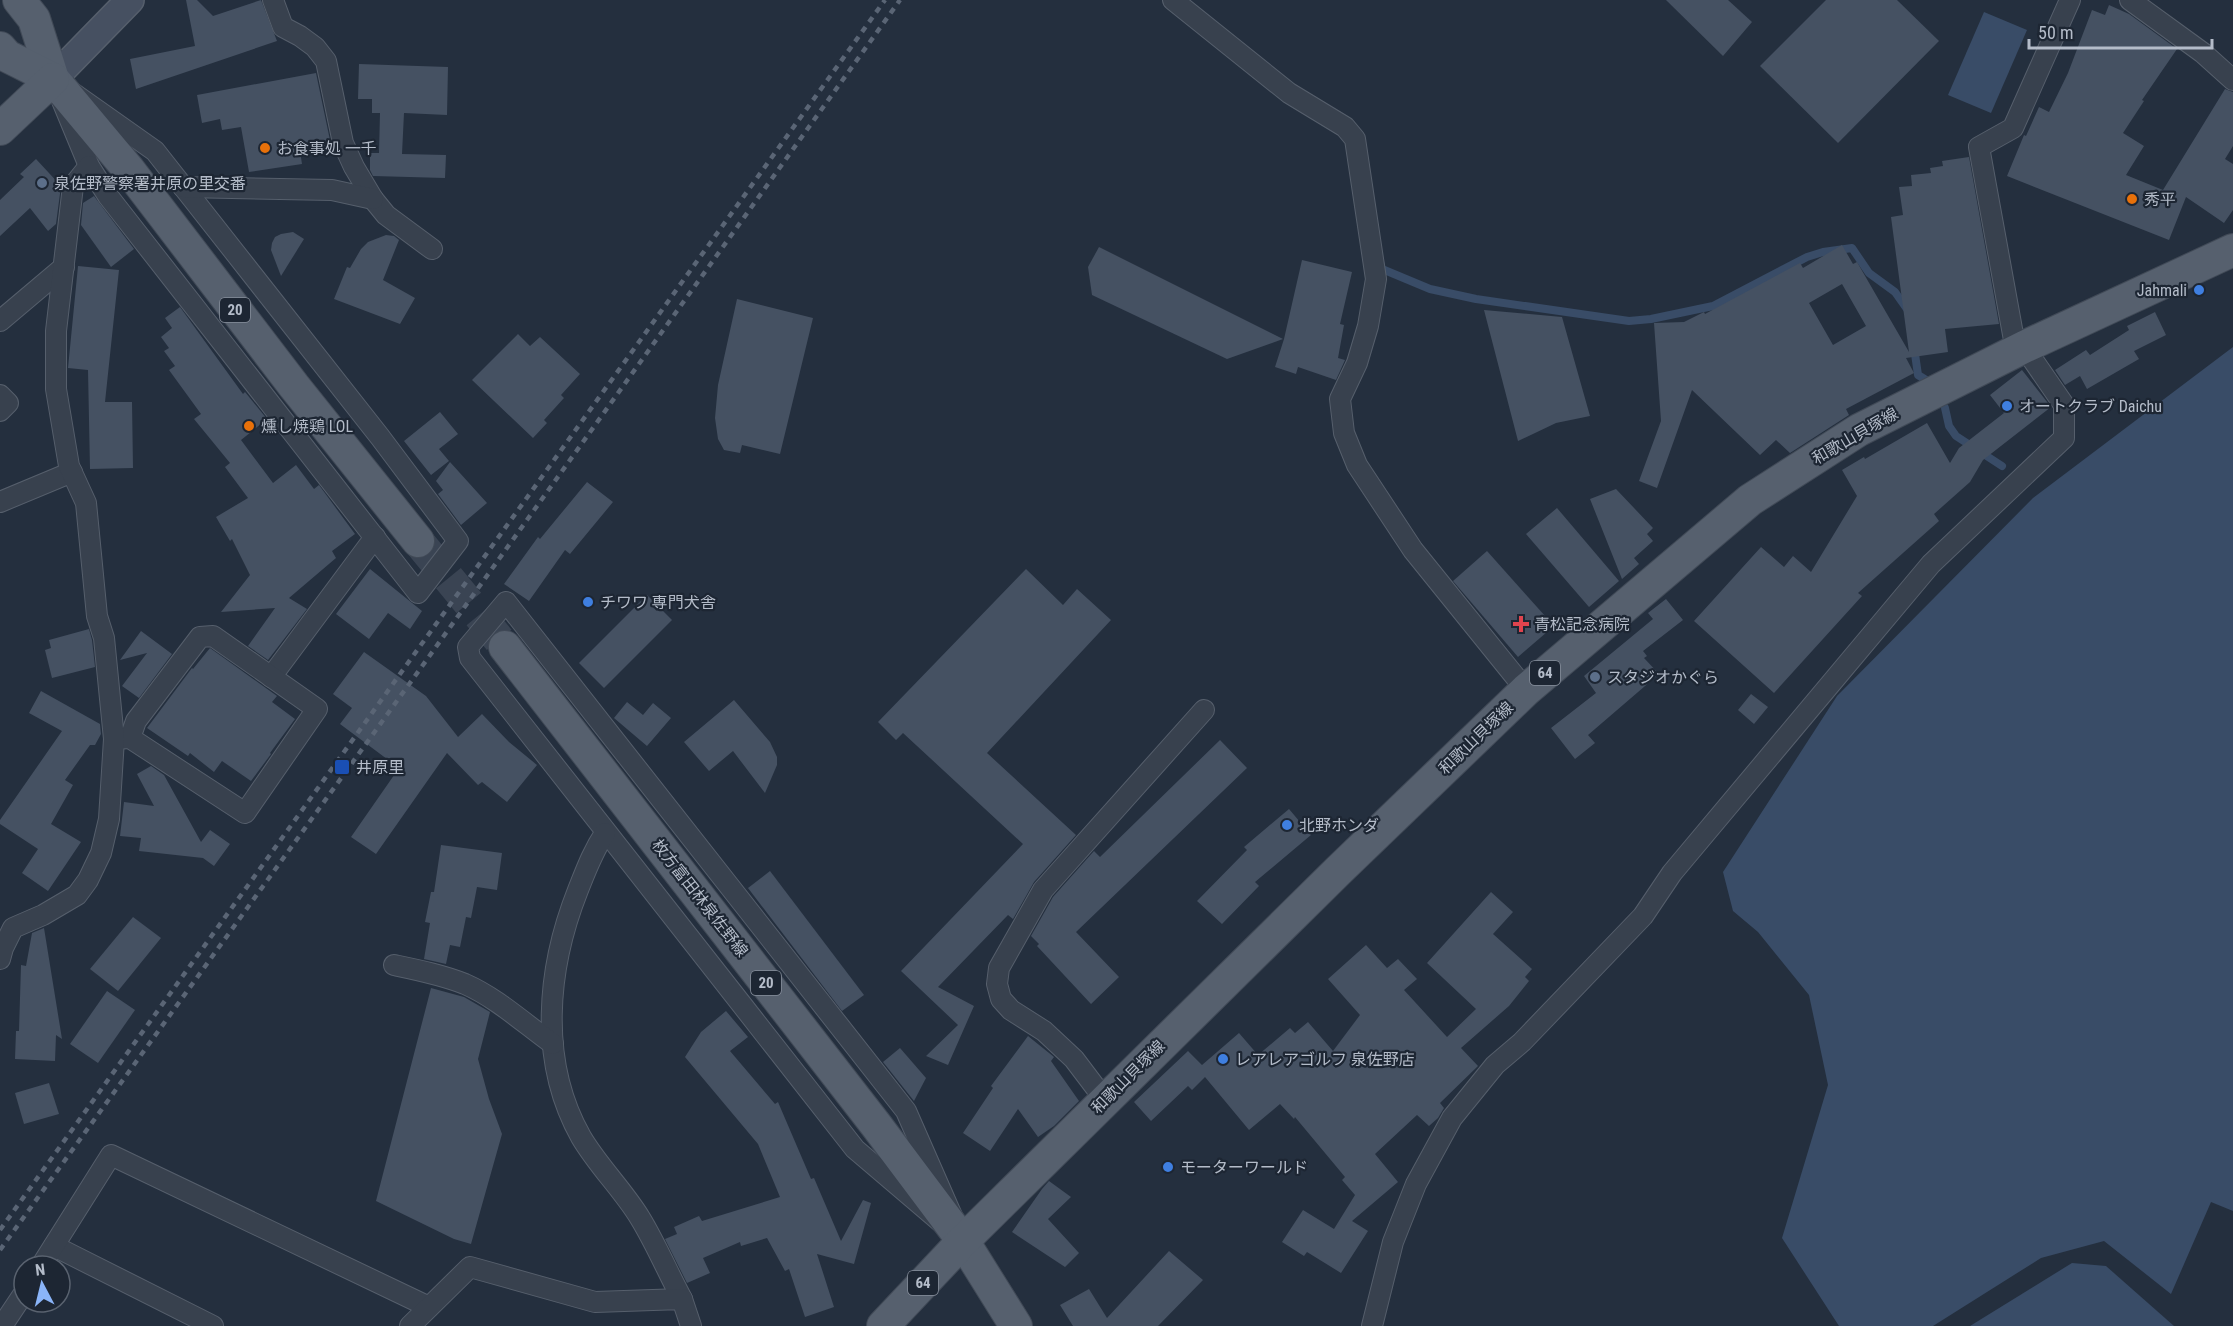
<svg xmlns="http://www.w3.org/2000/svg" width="2233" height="1326" font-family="'Roboto Condensed','Noto Sans JP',sans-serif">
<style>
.water{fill:#394c67}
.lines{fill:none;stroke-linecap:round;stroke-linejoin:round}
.stream{stroke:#394c67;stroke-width:8}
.building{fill:#455162;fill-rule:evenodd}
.primary-tunnel{stroke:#3a4453;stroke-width:32;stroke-dasharray:32 16;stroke-linecap:butt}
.street-casing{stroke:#565f6c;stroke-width:22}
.secondary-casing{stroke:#565f6c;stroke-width:30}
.primary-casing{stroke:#414a57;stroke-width:34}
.street{stroke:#38414e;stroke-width:20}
.secondary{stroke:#465061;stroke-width:27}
.primary{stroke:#56606e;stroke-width:32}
.rail{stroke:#5a6575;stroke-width:4.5;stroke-dasharray:6 6;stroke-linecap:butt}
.food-dot{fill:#e8710a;stroke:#1d2633;stroke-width:2}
.service-dot{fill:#5c6f8a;stroke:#1d2633;stroke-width:2}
.shop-dot{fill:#3f7fe0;stroke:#1d2633;stroke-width:2}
.health-dot{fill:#e0444e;stroke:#1d2633;stroke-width:2}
.transit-dot{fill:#1a4fb4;stroke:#1d2633;stroke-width:2}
.labels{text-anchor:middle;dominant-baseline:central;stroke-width:4.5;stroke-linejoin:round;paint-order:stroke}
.shield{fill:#1d2633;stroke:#878f9c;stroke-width:1.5}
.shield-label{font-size:15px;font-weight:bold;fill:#b4bcc9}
.poi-label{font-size:16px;fill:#b4bcc9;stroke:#1d2633;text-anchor:start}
.street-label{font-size:16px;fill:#b4bcc9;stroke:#1d2633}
</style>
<rect width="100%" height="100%" fill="#242f3e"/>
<g class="water">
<polygon points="1984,12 2027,30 1991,113 1948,95"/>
<polygon points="2233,347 2233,1211 2211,1202 2171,1294 2104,1241 2041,1258 1933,1326 1839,1326 1782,1238 1828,1085 1809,995 1758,932 1733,911 1723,872 1837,696 2033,498"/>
<polygon points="2072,1263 2106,1266 2174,1326 1970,1326"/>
</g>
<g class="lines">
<g class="stream">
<polyline points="1380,262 1382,269 1430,289 1476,299 1629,321 1651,319 1713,306 1807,257 1823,252 1852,248 1869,273 1895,292 1907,309"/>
<polyline points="1914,347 1918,375 1926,380"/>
<polyline points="1945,408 1949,426 1956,436 2002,466"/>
</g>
</g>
<g class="building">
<polygon points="186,0 197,0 213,16 261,0 277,41 136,89 130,59 195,46"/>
<polygon points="1666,0 1728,0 1752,22 1723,56"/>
<polygon points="1826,0 1897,0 1939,41 1838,143 1760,66"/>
<polygon points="2109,5 2129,14 2177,49 2142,100 2144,101 2123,133 2144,146 2126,175 2163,190 2225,89 2233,92 2233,146 2225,159 2233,164 2233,210 2224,223 2186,197 2169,240 2007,176 2024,135 2026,136 2039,107 2049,112 2068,73 2092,10 2105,15"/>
<polygon points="359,64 448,67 447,115 404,113 402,154 446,155 445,178 373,176 370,170 370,153 379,153 380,113 372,113 372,99 358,99"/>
<polygon points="316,73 331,145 300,151 302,164 249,172 241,127 222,130 220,119 202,123 197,95"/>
<path d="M 1969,157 L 1999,324 L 1945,329 L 1948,352 L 1906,358 L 1914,373 L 1846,409 L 1849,415 L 1790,453 L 1776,440 L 1760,455 L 1692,390 L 1657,488 L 1639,481 L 1661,421 L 1654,323 L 1684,322 L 1704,312 L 1705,314 L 1800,263 L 1803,268 L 1842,245 L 1853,264 L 1857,262 L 1909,352 L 1891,217 L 1903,215 L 1899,187 L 1912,186 L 1911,175 L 1931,173 L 1930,168 L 1943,166 L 1942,161 ZM 1842,284 L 1866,326 L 1833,345 L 1809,303 Z"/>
<polygon points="36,159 61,186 56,224 48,231 30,208 0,236 0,200 24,177 20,174"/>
<polygon points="94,196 134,249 111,267 81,225 83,203"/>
<polygon points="293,232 304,239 281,276 271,250 272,243 275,237 281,234"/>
<polygon points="386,235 394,236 399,240 383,280 415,298 400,324 334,299 347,267 350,268 361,249 368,242"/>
<polygon points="1099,247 1283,339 1227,359 1092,295 1088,267"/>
<polygon points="1302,260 1352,272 1340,324 1344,325 1338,358 1345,360 1336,380 1298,367 1296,374 1275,367 1284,339"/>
<polygon points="78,266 119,270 105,402 132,402 133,468 90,469 88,370 68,368"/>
<polygon points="737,299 813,318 780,454 742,445 740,453 724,450 718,439 715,418 718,385"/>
<polygon points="180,307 243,394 245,392 267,419 241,440 273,483 296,465 314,489 319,485 355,534 332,551 336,558 289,598 307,609 268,660 248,646 275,608 221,612 250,575 232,539 230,541 216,517 248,498 225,467 230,463 194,419 201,414 169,370 175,366 164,351 169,348 161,337 172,328 165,318"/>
<polygon points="1484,310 1562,317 1590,416 1556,423 1518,441"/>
<polygon points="2155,312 2166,335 2134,351 2139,359 2087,389 2080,376 2065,385 2055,370 2086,350 2090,355 2129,330 2127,326"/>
<polygon points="518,334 530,346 540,337 580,374 561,395 564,398 544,420 547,423 533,438 472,380"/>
<polygon points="2022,370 2051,407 1983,460 1970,482 1934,514 1939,521 1858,593 1862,596 1774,693 1694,621 1761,547 1784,567 1793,556 1811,572 1857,496 1842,470 1864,457 1865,459 1927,423 1950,463 1959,448 2004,413 1990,395"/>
<polygon points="440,412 458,434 439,449 449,461 431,475 404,441"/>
<polygon points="450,462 487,503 461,525 438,494 443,490 436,481"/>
<polygon points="587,482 613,502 570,554 565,550 529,601 504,584 538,537 540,539"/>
<polygon points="1616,489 1653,528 1647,534 1653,541 1634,558 1639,564 1622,579 1590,499"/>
<polygon points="1557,508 1619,581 1589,607 1526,534"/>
<polygon points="1487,551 1554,626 1518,657 1453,581"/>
<polygon points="370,569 422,611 410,629 388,613 369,639 336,614"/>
<polygon points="1026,569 1063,605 1077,589 1111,620 987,753 1076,835 1034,882 1013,919 1008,915 938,987 974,1006 948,1065 926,1056 958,1025 901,971 1023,844 903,733 896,740 878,722"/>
<polygon points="647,595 672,620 604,688 579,663"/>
<polygon points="1666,599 1683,620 1643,651 1647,656 1644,658 1659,674 1588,735 1595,743 1575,759 1551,728 1596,693 1584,676 1653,619 1648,613"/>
<polygon points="89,629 92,640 95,667 52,678 45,650 51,648 49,640"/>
<polygon points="141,631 172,654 139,698 122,686 147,653 120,660"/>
<polygon points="210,648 277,696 272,702 295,719 270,753 271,754 251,781 222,761 214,772 190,753 188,756 147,728 192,668 193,669"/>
<polygon points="364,652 426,696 458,737 482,714 509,742 537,765 507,802 482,782 478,785 447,753 376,854 351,837 399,768 340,724 352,708 333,694"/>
<polygon points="41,691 100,724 101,734 95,745 90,745 65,780 73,785 51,824 81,842 48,891 22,873 38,849 0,824 0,820 62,731 29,713"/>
<polygon points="1751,694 1768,707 1754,724 1738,710"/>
<polygon points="734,700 770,742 777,757 777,765 765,793 733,751 709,771 684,742"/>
<polygon points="627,702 643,715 653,703 671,718 647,746 614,718"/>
<polygon points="1220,740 1247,768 1076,932 1119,977 1091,1004 1037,946 1039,944 1031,936 1053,897 1094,851 1100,857"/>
<polygon points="151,766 164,775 201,842 210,830 230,844 214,866 203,858 139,851 141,838 120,836 124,802 154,806 137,774"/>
<polygon points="1289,809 1311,835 1255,882 1259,886 1222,924 1197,901 1247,850 1244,847"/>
<polygon points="441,845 502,853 497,890 477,887 471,918 466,917 460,947 450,945 446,964 424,959 430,923 425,922 431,892 434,892"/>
<polygon points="770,871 864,995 842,1011 748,888"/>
<polygon points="1491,892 1513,912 1493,934 1532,969 1525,977 1529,981 1509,1006 1461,1048 1478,1066 1440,1103 1444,1108 1438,1118 1429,1126 1417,1115 1375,1154 1398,1182 1352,1221 1368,1231 1341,1273 1307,1252 1304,1256 1282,1242 1303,1210 1334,1229 1355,1195 1342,1180 1345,1177 1295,1117 1294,1119 1280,1104 1249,1130 1205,1077 1192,1090 1188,1086 1151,1121 1134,1102 1188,1051 1202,1065 1239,1033 1258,1055 1290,1028 1295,1033 1308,1022 1333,1051 1360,1015 1328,979 1366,945 1387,968 1398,959 1417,979 1404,990 1447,1037 1476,1009 1427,963"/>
<polygon points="133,917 161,938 118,991 90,969"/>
<polygon points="44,928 62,1039 56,1035 55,1061 15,1059 16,1031 19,1031 21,965 26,966 32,933"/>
<polygon points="431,988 464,997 490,1012 478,1059 489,1099 502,1134 471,1244 454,1239 376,1201"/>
<polygon points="107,991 135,1010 98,1063 70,1044"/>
<polygon points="726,1011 748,1037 730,1051 775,1104 778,1102 811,1179 814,1178 841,1241 863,1200 871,1203 854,1264 817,1254 834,1307 805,1317 789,1269 785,1271 767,1238 741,1246 740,1242 703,1258 710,1273 687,1283 665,1239 677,1234 674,1227 699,1216 702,1221 780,1197 758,1144 685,1057 701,1032"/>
<polygon points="1028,1036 1054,1057 1051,1061 1079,1101 1054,1126 1038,1137 1018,1109 990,1151 963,1133 993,1088 991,1086"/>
<polygon points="900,1048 926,1078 914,1101 883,1062"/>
<polygon points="49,1083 59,1114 24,1124 15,1093"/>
<polygon points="1049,1181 1071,1197 1048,1219 1079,1253 1065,1267 1012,1232 1042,1189"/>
<polygon points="1169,1251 1203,1280 1158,1326 1073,1326 1060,1305 1089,1289 1107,1318"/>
</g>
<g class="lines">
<polyline class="primary-tunnel" points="418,541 505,647"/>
<defs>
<g id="street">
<polyline points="273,0 283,27 300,36 315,47 326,61 343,143 354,167 373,199 386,215 432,249"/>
<polyline points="1173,0 1289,93 1345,127 1355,139 1376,279 1368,326 1357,363 1340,399 1344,433 1357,465 1413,550 1526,690"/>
<polyline points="2130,0 2203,53 2233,80"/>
<polygon points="53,79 155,151 380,437 458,541 418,593 108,196 89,166"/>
<polyline points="183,187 332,190 373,199"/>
<polyline points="0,321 64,267"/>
<polyline points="2016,351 1979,147 2013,128 2070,0"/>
<polyline points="0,395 8,403 0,411"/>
<polyline points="0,502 72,472"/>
<polygon points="506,602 906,1111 963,1241 855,1149 470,658 468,647"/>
<polyline points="271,677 375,537"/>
<polyline points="114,739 130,738 245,813 317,709 213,636 200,637 136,721 130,738"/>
<path d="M 605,833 C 593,851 586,870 578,890 C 547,968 538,1061 581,1137 C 598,1166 623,1190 640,1218 C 656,1244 668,1273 682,1299"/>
<polyline points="0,959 3,948 13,928 43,915 77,895 88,880 101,853 109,819 114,739 104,638 97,616 86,503 69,466 56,389 56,331 73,186 89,166"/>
<path d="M 394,965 C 418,970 443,975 465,984 C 497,998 525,1024 553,1044"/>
<polyline points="1105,1100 1074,1059 1044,1031 1011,1010 1001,999 997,984 999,968 1043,890 1204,710"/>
<polyline points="54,1246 213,1326"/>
<polyline points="41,1266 111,1155 429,1307"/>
<polyline points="2,1326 24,1293"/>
<polyline points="410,1326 470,1267 595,1302 682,1299 691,1326"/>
<polyline points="1372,1326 1393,1242 1416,1184 1452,1118 1495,1065 1522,1042 1643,916 1672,873 1931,564 2064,438 2064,405 2024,347"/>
</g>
<polyline id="secondary" points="53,79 130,0"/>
<g id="primary">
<polyline points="19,0 34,19 53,79 129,170 294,386 418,541"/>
<polyline points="0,48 7,56 53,79"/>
<polyline points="0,129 53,79"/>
<polyline points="505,647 876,1125 963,1241 1016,1326"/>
<polyline points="883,1326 963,1241 1339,870 1526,690 1750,500 1859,430 2024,347 2233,250"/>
</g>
</defs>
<use href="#street" class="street-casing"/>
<use href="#secondary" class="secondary-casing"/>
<use href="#primary" class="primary-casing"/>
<use href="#street" class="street"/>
<use href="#secondary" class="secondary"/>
<use href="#primary" class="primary"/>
<g class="rail">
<polyline points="0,1230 885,0"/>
<polyline points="0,1250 428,658 900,0"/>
</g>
</g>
<g class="food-dot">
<circle cx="265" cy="148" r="6"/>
<circle cx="2132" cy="199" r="6"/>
<circle cx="249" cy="426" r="6"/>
</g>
<g class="service-dot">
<circle cx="42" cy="183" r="6"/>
<circle cx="1595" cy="677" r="6"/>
</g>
<g class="shop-dot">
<circle cx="2199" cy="290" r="6"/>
<circle cx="2007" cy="406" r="6"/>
<circle cx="588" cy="602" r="6"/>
<circle cx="1287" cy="825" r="6"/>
<circle cx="1223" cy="1059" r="6"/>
<circle cx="1168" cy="1167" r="6"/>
</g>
<path class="health-dot" d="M1518 615h6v6h6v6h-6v6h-6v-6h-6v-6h6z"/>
<rect class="transit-dot" x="334" y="759" width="16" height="16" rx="3"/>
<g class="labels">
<g class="shield">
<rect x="220" y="298" width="30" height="24" rx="4.5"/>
<rect x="1530" y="661" width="30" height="24" rx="4.5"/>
<rect x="751" y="971" width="30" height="24" rx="4.5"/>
<rect x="908" y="1271" width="30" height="24" rx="4.5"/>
</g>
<g class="shield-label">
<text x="235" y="310">20</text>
<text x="1545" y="673">64</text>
<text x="766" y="983">20</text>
<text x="923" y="1283">64</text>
</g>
<g class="poi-label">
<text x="277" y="148">お食事処 一千</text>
<text x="54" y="183">泉佐野警察署井原の里交番</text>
<text x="2144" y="199">秀平</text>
<text x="2187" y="290" text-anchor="end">Jahmali</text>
<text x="2019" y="406">オートクラブ Daichu</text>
<text x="261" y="426">燻し焼鶏 LOL</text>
<text x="600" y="602">チワワ 専門犬舎</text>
<text x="1534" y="624">青松記念病院</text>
<text x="1607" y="677">スタジオかぐら</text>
<text x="356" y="767">井原里</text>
<text x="1299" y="825">北野ホンダ</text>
<text x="1235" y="1059">レアレアゴルフ 泉佐野店</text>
<text x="1180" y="1167">モーターワールド</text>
</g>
<g class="street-label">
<text transform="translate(1855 436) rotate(-30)">和歌山貝塚線</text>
<text transform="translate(1476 738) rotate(-44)">和歌山貝塚線</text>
<text transform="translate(700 898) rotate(52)">枚方富田林泉佐野線</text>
<text transform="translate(1128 1077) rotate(-45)">和歌山貝塚線</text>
</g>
</g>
<g transform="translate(42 1284) rotate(353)"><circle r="28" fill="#1d2633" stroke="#59626f" stroke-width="1.5"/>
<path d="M0-4.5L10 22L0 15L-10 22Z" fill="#8ab4f8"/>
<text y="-9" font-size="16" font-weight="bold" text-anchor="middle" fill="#b4bcc9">N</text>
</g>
<path d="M2029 39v9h183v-9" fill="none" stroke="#b4bcc9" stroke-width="3"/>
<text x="2038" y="39" font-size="18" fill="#b4bcc9" stroke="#1d2633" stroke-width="4.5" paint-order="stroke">50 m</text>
</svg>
